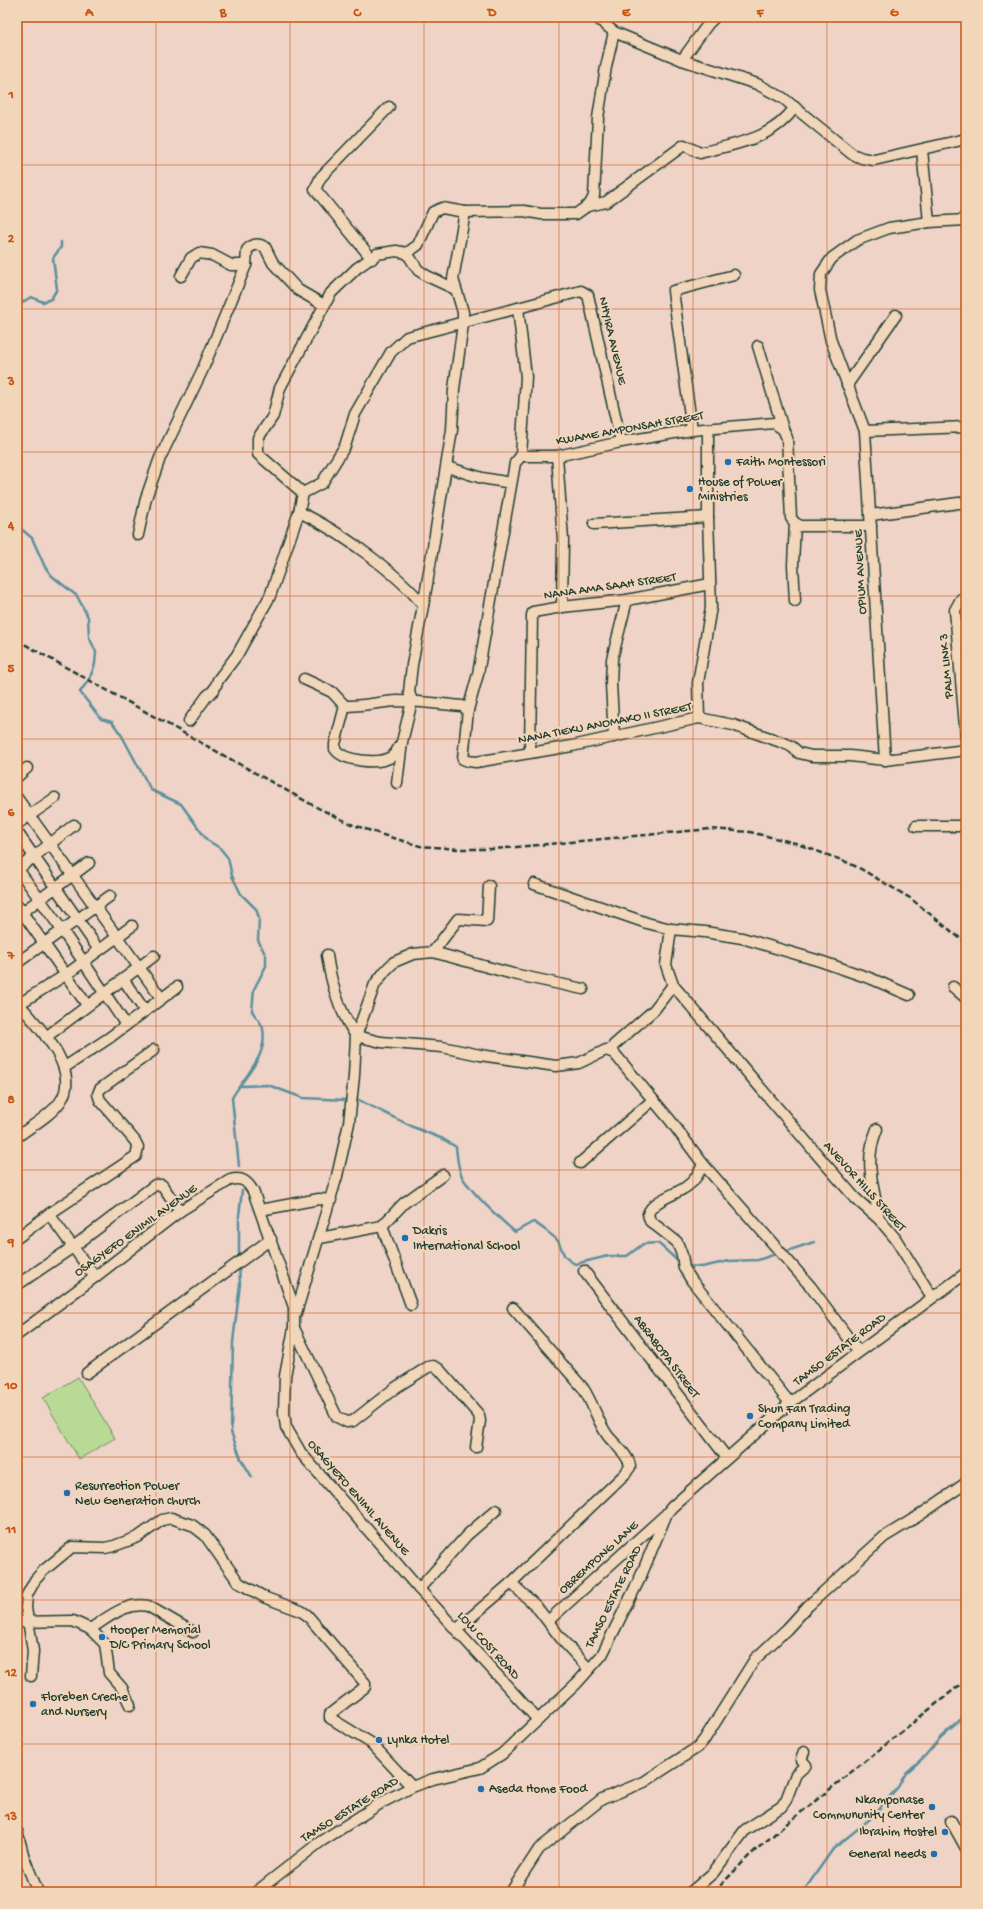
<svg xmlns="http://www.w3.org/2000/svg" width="983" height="1909" font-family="'Gochi Hand',sans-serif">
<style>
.green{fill:#b8da94;stroke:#6c8c64}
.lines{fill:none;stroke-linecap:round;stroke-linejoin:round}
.stream{stroke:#5b909e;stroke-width:2.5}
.minor-casing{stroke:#1f3d34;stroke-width:13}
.minor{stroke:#f2d6b9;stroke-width:10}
.rail{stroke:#1f3d34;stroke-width:2.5;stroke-dasharray:6 3;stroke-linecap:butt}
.grid{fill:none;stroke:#ca5512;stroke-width:1;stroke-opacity:0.55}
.poi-dot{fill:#1f6fb2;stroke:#f2d6b9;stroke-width:1.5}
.labels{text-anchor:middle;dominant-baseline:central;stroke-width:4;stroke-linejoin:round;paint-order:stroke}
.street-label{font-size:13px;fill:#1f3d34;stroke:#f2d6b9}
.poi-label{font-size:13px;fill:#1f3d34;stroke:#f2d6b9;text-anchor:start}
.neatline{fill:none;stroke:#ca5512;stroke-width:1.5}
.grid-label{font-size:13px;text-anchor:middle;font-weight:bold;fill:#ca5512}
</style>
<rect width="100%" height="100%" fill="#efd3c6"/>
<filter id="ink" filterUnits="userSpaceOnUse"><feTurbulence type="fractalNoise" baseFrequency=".025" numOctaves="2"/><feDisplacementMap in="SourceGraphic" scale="8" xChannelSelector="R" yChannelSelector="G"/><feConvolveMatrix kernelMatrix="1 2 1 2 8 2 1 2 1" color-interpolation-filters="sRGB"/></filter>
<g filter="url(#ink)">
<polygon class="green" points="78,1377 115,1438 79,1459 43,1398"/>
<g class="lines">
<g class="stream">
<polyline points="17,311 21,303 31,297 43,302 51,299 57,289 53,258 61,247 61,242"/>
<polyline points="17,498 18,503 17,516"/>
<path d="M 17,517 L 20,528 L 32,538 L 45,567 L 52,576 L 77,596 L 88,617 L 89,637 L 96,652 L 95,664 L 90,678 L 80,692 L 101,719 L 112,722 L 122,736 L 151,790 L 181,804 L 207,840 L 220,848 L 228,858 L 232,876 L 241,894 L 256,909 L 259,918 L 258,940 L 266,956 L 266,966 L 254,989 L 252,1011 C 255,1016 262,1023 263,1029 C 268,1057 244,1076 232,1098 L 239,1166"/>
<polyline points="242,1086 268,1085 303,1098 347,1100"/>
<path d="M 359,1100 L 413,1127 L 443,1139 L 456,1147 C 457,1157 458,1172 464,1180 C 476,1196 500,1219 515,1232 L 533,1222 C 538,1224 556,1238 558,1241 C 565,1254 560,1255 575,1264 L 608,1256 L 627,1256 L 643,1244 L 658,1243 L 679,1262"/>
<polyline points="784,1252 814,1242"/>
<polyline points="239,1258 239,1216 242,1190"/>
<polyline points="239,1265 240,1284 233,1342 231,1432 241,1459 252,1477"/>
<polyline points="687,1266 702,1267 729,1261 758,1260 779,1253"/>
<polyline points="803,1892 833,1849 870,1819 898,1787 906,1773 924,1757 941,1737 966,1715"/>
</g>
<defs>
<g id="minor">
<polyline points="596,17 614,32 682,60 757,84 783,98 852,154 862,158 874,160 966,139"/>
<polyline points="682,60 708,24 715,17"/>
<polyline points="922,150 929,222"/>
<path d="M 588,206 L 606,202 L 684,145 L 700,153 C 737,143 772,140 795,107"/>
<polyline points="407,253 418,270 427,276 455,289"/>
<polyline points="372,259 315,189 321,177 389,107"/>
<path d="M 181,276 L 191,258 L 199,253 L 212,255 L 231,265 L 246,265 L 247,250 C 252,244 258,243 265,247 L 273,263 L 298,290 L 324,305"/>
<polyline points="518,308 581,291 588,295 621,442"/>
<polyline points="758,346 783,429"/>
<polyline points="847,385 896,315"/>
<polyline points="692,430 673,291 734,275"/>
<polyline points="865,431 966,427"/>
<polyline points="521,456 557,456 621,442 692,430 774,423 783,429 787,438 791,518 795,523 801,526 871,526"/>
<polyline points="557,456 563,540 562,607"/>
<polyline points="447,467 482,478 511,483"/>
<polyline points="303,493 322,483 345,446 355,414 391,352 407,337 518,308 526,377 521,456 515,463 478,674 468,710"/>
<polyline points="303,493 258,454 258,438 273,416 280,388 331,293 357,268 377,254 396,251 407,253 418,245 433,212 442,208 465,212 524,211 541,214 576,214 590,204 594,196 598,118 606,67 614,32"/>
<path d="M 299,512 C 336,529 398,573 423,605"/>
<polyline points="871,515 966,502"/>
<polyline points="795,523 793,565 795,601"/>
<polyline points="594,524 708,517"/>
<polyline points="138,535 146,498 160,458 202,371 246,265"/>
<polyline points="966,598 961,599 955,610 966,738"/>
<path d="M 304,679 L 332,692 L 345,706 L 335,744 L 335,749 C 343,761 378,765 391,757 C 395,755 398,749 400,745"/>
<path d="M 345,706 C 363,706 380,702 397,701 C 419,701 441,704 462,706 L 468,710 L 463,759 L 468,761 L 476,762 L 572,746 L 699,718 L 733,725 L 781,742 L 791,746 L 799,753 L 812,756 L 850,756 L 885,760 L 966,750"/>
<polyline points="699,718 698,683 711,607 708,517 708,429"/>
<polyline points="189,721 207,696 214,690 218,680 237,655 270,596 299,512 303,493"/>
<polyline points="614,737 611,684 612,659 627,600"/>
<polyline points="530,752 532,615 533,612 562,607 627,600 710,584"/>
<polyline points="885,760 865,431 831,341 820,290 821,274 832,258 857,240 889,228 929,222 966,220"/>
<polyline points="17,777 27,768"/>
<polyline points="397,783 402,742 412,701 409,692 412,665 427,584 452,430 454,389 463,324 463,312 453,279 465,212"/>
<polyline points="17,798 161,998"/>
<polyline points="17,824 55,798"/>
<polyline points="916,826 966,826"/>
<polyline points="17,832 99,950"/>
<polyline points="17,868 62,930 126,1025"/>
<polyline points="17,870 74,825"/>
<polyline points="534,884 647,923 671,929 705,932 742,938 820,961 872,979 909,995"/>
<polyline points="17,905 87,1005"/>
<polyline points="17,916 89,863"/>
<polyline points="671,929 666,965 673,985 821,1159 856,1199 879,1219 895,1238 932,1297"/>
<polyline points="433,952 458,919 487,921 489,886"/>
<path d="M 327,955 C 331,985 339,1011 356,1036 L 381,1042 L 442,1047 L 480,1055 L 556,1066 L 579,1063 L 606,1050 L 614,1053 L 670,1120 L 703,1164 L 811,1287 L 858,1351"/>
<polyline points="17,963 110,896"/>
<polyline points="123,979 145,1011"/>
<polyline points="953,987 966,998"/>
<path d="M 17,1002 C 37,1025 83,1070 60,1102 C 50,1116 31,1126 17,1137"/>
<polyline points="19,1004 67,974 132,926"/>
<polyline points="46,1037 154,956"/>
<polyline points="610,1051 614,1045 654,1010 673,985"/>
<polyline points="65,1067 109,1038 177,987"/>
<path d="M 877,1129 C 863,1162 874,1186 879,1219"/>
<polyline points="580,1163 653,1100"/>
<path d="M 703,1164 C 699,1173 695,1181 686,1187 C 675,1195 653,1200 648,1214 L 650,1221 L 677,1242 L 682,1255 L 684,1268 L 692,1281 L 790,1403"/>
<polyline points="260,1210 319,1199 331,1200"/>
<polyline points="49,1214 95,1277"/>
<polyline points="382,1226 411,1305"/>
<polyline points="17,1238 49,1214 136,1156 138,1147 135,1141 100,1100 98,1094 100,1089 154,1050"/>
<polyline points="320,1238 382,1226 404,1203 443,1175"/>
<polyline points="584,1271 727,1458"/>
<polyline points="17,1285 73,1247 155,1185 162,1185 180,1211"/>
<polyline points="296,1313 337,1176 349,1123 354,1076 356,1036 375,984 386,970 394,962 413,954 433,952 513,974 583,989"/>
<polyline points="294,1328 337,1417 347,1422 353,1421 395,1388 428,1367 433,1366 439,1369 479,1415 480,1421 476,1447"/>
<path d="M 17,1335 L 95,1277 L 180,1211 L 230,1180 C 242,1177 247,1181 253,1191 L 294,1307 L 294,1328 L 285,1376 L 284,1413 L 286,1427 L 301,1453 L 419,1589 L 538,1720"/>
<polyline points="87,1373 271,1239"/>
<polyline points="511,1583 536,1606 563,1641 589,1669"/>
<polyline points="419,1589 467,1535 496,1510"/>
<polyline points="548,1621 664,1516"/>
<polyline points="17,1622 73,1621 90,1629 105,1644 109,1673 122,1688 130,1705"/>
<path d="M 90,1629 C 109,1617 125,1602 148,1606 L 193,1632"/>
<path d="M 456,1630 L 511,1583 L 625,1474 L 630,1467 C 630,1456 614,1444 608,1436 C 598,1423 593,1403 583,1388 L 513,1308"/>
<polyline points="31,1676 33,1651 26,1608 27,1595 35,1580 43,1571 72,1547 105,1548 114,1546 138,1537 162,1520 171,1518 192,1525 205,1535 239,1583 266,1598 301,1611 307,1615 365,1683 365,1687 330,1714 330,1718 371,1743 412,1787"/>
<polyline points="951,1821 966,1848"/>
<polyline points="17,1831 24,1858 38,1892"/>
<polyline points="256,1892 320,1842 381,1803 412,1787 433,1779 480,1768 502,1754 577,1683 602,1655 640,1578 667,1513 672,1507 790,1403 966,1273"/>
<polyline points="511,1892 539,1849 602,1799 644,1782 698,1747 704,1740 755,1659 787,1629 808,1606 884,1537 920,1515 966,1483"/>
<polyline points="691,1892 713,1873 745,1830 781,1807 786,1800 796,1774 806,1765 801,1760 804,1752"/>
</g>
</defs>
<use href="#minor" class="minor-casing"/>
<use href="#minor" class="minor"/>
<g class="rail">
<polyline points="17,640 318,808 351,824 383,835 420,846 459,849 495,849 710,829 750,832 795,843 844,861 861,869 910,898 966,943"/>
<polyline points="714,1892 750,1855 784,1826 966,1680"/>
</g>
</g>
</g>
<path class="grid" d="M 156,17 L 156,1892M 290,17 L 290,1892M 424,17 L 424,1892M 559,17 L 559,1892M 693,17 L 693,1892M 827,17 L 827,1892M 17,165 L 966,165M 17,309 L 966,309M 17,452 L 966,452M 17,596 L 966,596M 17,739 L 966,739M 17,883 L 966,883M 17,1026 L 966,1026M 17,1170 L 966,1170M 17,1313 L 966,1313M 17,1457 L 966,1457M 17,1600 L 966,1600M 17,1744 L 966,1744"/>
<g class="poi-dot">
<circle cx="728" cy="462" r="4"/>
<circle cx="690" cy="489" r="4"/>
<circle cx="405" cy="1238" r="4"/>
<circle cx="750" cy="1416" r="4"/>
<circle cx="67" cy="1493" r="4"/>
<circle cx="102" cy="1637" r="4"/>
<circle cx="33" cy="1704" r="4"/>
<circle cx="379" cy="1740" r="4"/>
<circle cx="481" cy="1789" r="4"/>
<circle cx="932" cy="1807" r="4"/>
<circle cx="945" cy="1832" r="4"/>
<circle cx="934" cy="1854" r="4"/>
</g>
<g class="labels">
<g class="street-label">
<text transform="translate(612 341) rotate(77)">NHYIRA AVENUE</text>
<text transform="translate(630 429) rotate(-10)">KWAME AMPONSAH STREET</text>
<text transform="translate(861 572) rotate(-93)">OPIUM AVENUE</text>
<text transform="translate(610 587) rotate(-8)">NANA AMA SAAH STREET</text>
<text transform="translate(947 666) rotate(-95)">PALM LINK 3</text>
<text transform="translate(605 724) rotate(-11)">NANA TIEKU ANOMAKO II STREET</text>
<text transform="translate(864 1187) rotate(48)">AVEVOR HILLS STREET</text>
<text transform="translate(136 1231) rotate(-36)">OSAGYEFO ENIMIL AVENUE</text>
<text transform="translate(840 1350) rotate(-37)">TAMSO ESTATE ROAD</text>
<text transform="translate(666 1357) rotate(53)">ABRABOPA STREET</text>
<text transform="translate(358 1498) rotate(49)">OSAGYEFO ENIMIL AVENUE</text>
<text transform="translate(599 1558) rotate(-42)">OBREMPONG LANE</text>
<text transform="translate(614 1597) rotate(-64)">TAMSO ESTATE ROAD</text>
<text transform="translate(488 1646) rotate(48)">LOW COST ROAD</text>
<text transform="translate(350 1810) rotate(-32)">TAMSO ESTATE ROAD</text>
</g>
<g class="poi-label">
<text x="736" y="462">Faith Montessori</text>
<text x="698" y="482">House of Power<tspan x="698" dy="15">Ministries</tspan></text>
<text x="413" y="1231">Dakris<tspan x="413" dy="15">International School</tspan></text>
<text x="758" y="1409">Shun Fan Trading<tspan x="758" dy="15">Company Limited</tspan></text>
<text x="75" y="1486">Resurrection Power<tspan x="75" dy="15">New Generation church</tspan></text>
<text x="110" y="1630">Hooper Memorial<tspan x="110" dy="15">D/C Primary School</tspan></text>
<text x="41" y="1697">Floreben Creche<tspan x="41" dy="15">and Nursery</tspan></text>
<text x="387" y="1740">Lynka Hotel</text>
<text x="489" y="1789">Aseda Home Food</text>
<text x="924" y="1800" text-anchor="end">Nkamponase<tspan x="924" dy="15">Commununity Center</tspan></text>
<text x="937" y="1832" text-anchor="end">Ibrahim Hostel</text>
<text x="926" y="1854" text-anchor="end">General needs</text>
</g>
</g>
<rect width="983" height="1909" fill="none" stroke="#f2d6b9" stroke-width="44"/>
<rect x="22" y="22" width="939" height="1865" class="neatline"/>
<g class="grid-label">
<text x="89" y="16">A</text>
<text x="223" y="16">B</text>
<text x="357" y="16">C</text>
<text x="492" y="16">D</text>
<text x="626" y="16">E</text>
<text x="760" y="16">F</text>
<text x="894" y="16">G</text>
<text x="11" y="98">1</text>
<text x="11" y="242">2</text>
<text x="11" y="385">3</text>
<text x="11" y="529">4</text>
<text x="11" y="672">5</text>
<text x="11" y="816">6</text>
<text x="11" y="959">7</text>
<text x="11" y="1103">8</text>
<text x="11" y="1246">9</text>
<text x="11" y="1389">10</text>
<text x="11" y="1533">11</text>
<text x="11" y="1676">12</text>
<text x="11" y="1820">13</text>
</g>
</svg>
